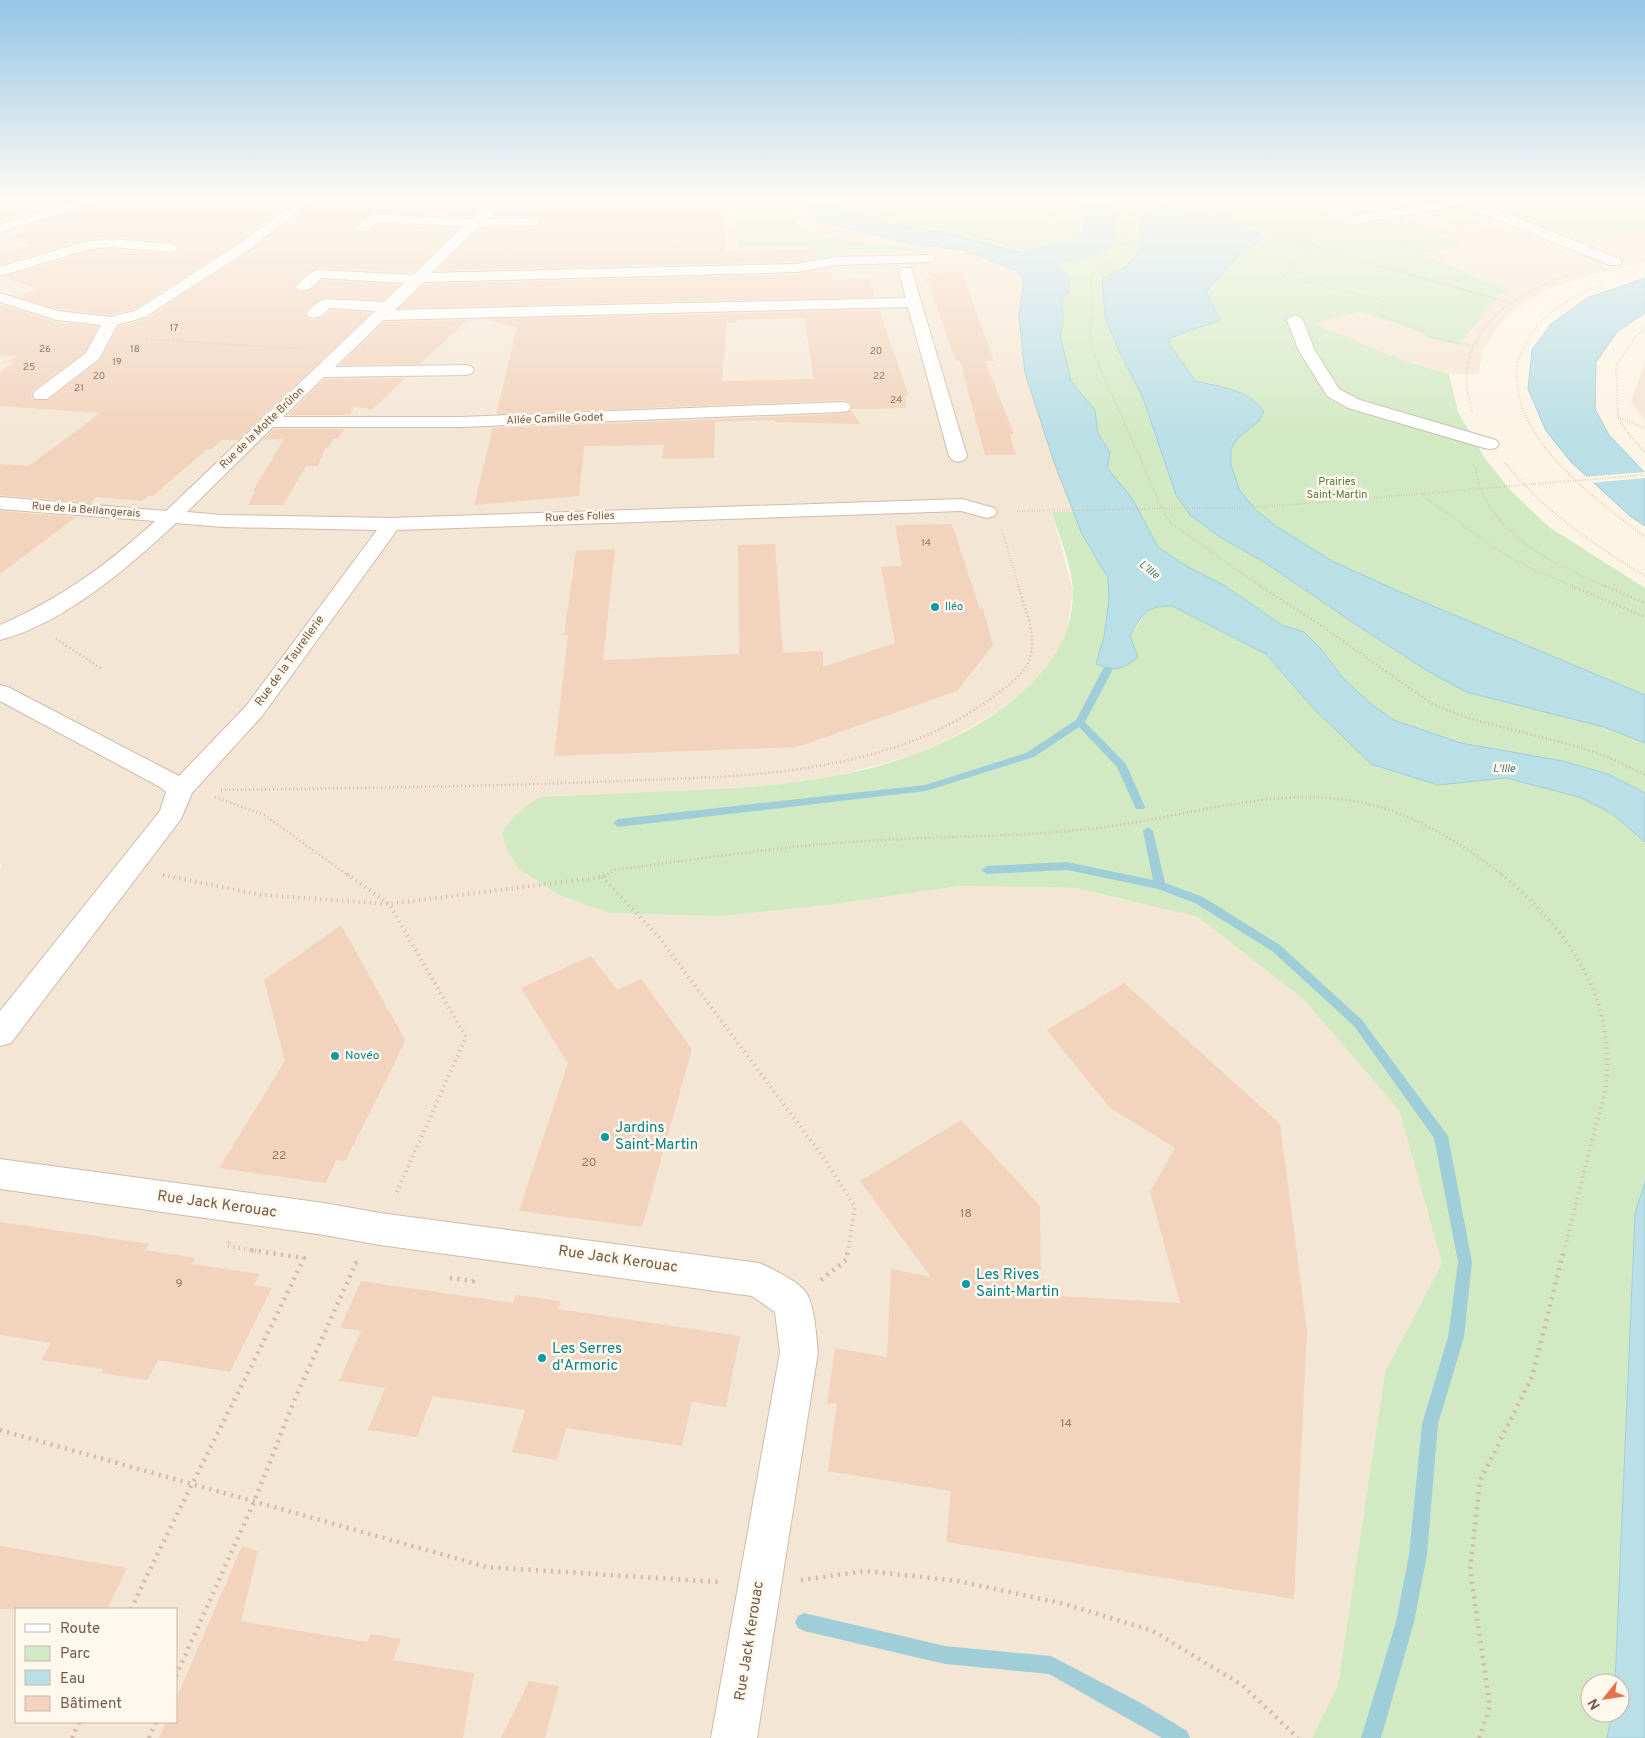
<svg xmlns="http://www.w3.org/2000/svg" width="1645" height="1738" font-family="Overpass,sans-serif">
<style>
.residential{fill:#f4e6d4;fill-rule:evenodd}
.green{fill:#d2eac4}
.water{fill:#badfe6;stroke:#a0ced8}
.pier{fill:#fcf4e5}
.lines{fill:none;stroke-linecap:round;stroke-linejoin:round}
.stream{fill:#a0ced8;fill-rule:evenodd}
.river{fill:#badfe6;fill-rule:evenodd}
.building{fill:#f2d3bd;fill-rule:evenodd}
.minor-casing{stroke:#cebcac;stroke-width:2}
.path-far3{stroke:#d7b7a0;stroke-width:2;stroke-dasharray:0.5 2;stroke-linecap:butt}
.path-far2{stroke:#d7b7a0;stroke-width:2.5;stroke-dasharray:1 3;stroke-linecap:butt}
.path-far1{stroke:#d7b7a0;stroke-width:4;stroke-dasharray:1 4.5;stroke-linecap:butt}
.path{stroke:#d7b7a0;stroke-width:4.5;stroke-dasharray:2 5.5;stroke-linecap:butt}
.minor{fill:#fff;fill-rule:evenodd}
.path-bridge{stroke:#d7b7a0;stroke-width:2;stroke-dasharray:0.5 2;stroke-linecap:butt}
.culture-dot{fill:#0f9aa8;stroke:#fff8ec;stroke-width:2}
.labels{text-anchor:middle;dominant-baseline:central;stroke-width:5;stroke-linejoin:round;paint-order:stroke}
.number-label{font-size:10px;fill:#957967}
.far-street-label{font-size:11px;fill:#765b4a;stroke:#fff8ec}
.far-park-label{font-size:11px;fill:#527c42;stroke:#fff8ec}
.far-water-label{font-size:11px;font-style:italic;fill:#407683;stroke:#fff8ec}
.far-culture-label{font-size:11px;fill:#0d838f;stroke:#fff8ec;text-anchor:start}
.street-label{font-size:12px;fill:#765b4a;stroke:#fff8ec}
.culture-label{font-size:12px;fill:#0d838f;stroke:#fff8ec;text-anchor:start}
.near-number-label{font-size:12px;fill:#957967}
.near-culture-label{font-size:15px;fill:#0d838f;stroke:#fff8ec;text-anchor:start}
.near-street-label{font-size:15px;fill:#765b4a;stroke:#fff8ec}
</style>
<rect width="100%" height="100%" fill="#fcf4e5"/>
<g class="residential">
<path d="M 0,195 L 807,195 L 804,203 L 818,221 L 906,243 L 964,250 L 1017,271 L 1024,280 L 1019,316 L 1025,373 L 1055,465 L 1073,512 L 1052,512 L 1073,592 L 1067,629 L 1059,648 L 1042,674 L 1022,693 L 1000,710 L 946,741 L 910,756 L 834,777 L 797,783 L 731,788 L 843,903 L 959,886 L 1076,888 L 1198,917 L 1303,999 L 1399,1110 L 1442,1263 L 1385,1372 L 1338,1685 L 1312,1738 L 0,1738 L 0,869 L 2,866 L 0,864 ZM 16,1609 L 176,1609 L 176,1722 L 16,1722 Z"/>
<polygon points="1439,195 1457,195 1480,204 1607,237 1645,228 1645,262 1587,276 1554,286 1531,298 1512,312 1496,329 1482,352 1479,374 1449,374 1405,361 1313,324 1361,312 1459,345 1498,296 1512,290 1485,281 1423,254 1463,246 1348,222 1309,205 1337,200 1500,219"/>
<polygon points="1645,361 1645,420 1631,402"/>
</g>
<g class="green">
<path d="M 794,195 C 792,201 789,207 791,214 C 801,247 904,243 931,250 L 832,253 L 832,257 L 815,263 L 791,265 L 791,260 L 815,259 L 813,249 L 811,249 L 810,245 L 738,247 L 734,196 Z"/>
<polygon points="845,195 1439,195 1501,220 1457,228 1410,208 1372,215 1337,200 1310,205 1348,222 1392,215 1464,246 1424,254 1485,281 1513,290 1498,296 1459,345 1426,337 1425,334 1361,312 1314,324 1405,361 1449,374 1458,412 1484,457 1511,491 1549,527 1645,588 1645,793 1608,774 1461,743 1394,720 1371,704 1342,677 1321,649 1304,632 1282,625 1225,586 1186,566 1158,547 1132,498 1107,468 1110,453 1098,433 1095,410 1071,381 1060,335 1063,324 1062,297 1049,262 1045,257 1057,253 1026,254 941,232 891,225 845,211 842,200"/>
<polygon points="1457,195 1645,195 1645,228 1577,242"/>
<path d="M 1052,512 L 1073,512 L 1082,534 L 1108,578 L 1109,599 L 1104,637 L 1096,664 C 1107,655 1121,646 1130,636 C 1148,615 1138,606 1172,606 L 1266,654 L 1312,707 L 1438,785 L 1506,778 L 1579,797 L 1611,813 L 1645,842 L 1645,1181 L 1635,1214 L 1615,1683 L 1590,1683 L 1590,1713 L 1612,1713 L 1607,1738 L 1312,1738 L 1338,1685 L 1385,1372 L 1442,1263 L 1399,1110 L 1303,999 L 1198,917 L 1076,888 L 959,886 L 843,903 L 721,916 L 609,913 L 559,895 L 518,868 L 507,849 L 502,833 C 507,822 529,801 540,798 C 549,795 561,797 570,796 C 597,794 624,793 650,792 C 771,787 884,784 990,717 C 1033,689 1073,647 1073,593 C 1073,568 1059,536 1052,512 Z"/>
</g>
<g class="water">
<path d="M 807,195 L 845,195 L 842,200 L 845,211 L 891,225 L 941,232 L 1026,254 L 1057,253 L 1045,257 L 1069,277 L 1069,292 L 1062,297 L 1063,324 L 1060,335 L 1071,381 L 1095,410 L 1098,433 L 1110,453 L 1107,468 L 1132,498 L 1158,547 L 1186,566 L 1225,586 L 1282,625 L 1304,632 L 1321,649 L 1342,677 L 1371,704 L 1394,720 L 1461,743 L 1563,761 L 1608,774 L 1645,793 L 1645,842 L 1611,813 L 1579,797 L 1506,778 L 1438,785 L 1371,764 L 1312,707 L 1266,654 L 1172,606 C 1144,606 1143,614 1130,636 L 1138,657 C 1123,670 1114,672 1096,664 L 1104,637 L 1109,599 L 1108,578 L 1082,534 L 1055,465 L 1025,373 L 1019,316 L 1024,280 L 1017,271 L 964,250 L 906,243 L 818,221 L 804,203 Z"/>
<path d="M 1161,207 L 1194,211 L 1260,234 L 1262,240 L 1242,252 L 1206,292 L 1220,320 L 1170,338 L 1169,343 L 1195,381 C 1221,387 1247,389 1264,411 L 1259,421 L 1238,438 L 1231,449 L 1231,465 L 1240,491 L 1257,511 L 1276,526 L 1332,561 L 1407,595 L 1645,695 L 1645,743 L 1604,727 L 1466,692 L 1426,670 L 1355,624 L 1264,562 L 1220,537 L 1190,515 L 1176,495 L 1143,398 L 1119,351 L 1111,332 L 1105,315 L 1102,280 C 1112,271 1126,269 1134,259 C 1151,238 1125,215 1161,207 Z"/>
<polygon points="1645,278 1645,313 1618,331 1596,362 1595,409 1609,435 1645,473 1645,526 1630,516 1571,462 1546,431 1528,389 1532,350 1551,324 1587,298"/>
<polygon points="1645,1181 1645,1738 1607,1738 1612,1713 1620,1713 1620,1683 1615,1683 1635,1214"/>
</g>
<polygon class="pier" points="1645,472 1645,478 1590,483 1583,477"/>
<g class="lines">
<g class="stream">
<polygon points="1108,666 1113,669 1085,722 1126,764 1145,807 1144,809 1136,809 1117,767 1079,727 1034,757 926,791 618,827 613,823 618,819 925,785 1026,753 1076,720 1103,669"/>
<polygon points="1148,827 1153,831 1165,883 1203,897 1280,945 1362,1020 1448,1136 1472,1262 1464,1337 1438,1424 1427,1555 1414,1622 1381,1738 1361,1738 1396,1622 1409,1555 1422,1424 1448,1337 1458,1262 1434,1138 1354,1026 1272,951 1195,903 1158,889 1067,870 987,874 981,870 987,866 1067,862 1153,880 1143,831"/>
<polygon points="804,1613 945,1646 1051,1656 1141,1703 1187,1731 1190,1738 1162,1738 1049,1674 945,1664 804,1631 798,1628 795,1622 798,1616"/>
</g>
<polygon class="river" points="1083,195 1114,195 1111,201 1117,219 1113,243 1108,250 1091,257 1024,272 1012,268 1006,261 1012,254 1080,237 1085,219 1079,201"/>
</g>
<g class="building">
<polygon points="42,195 89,195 0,221 0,207"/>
<polygon points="114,195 303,195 239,241 134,309 111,315 58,309 22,298 27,296 22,295 37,289 3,277 90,251 111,249 171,254 180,249 171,242 111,237 83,240 0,265 0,255 31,246 6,238 31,230 21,228 111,200"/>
<polygon points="322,195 495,195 471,217 374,212 360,220 354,228 356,232 361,233 369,231 378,224 460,228 412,273 318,268 302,278 294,287 296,291 301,292 312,289 322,280 400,285 383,300 327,297 312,305 304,314 312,320 321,318 331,310 371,313 238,440 222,440 212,449 207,449 153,496 149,496 142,501 96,497 91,503 0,495 0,464 29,466 100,413 0,406 0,372 14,362 8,362 16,356 0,355 0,306 3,305 55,322 98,327 85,352 33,390 31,394 33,400 48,400 100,360 118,327 146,319 251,250"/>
<polygon points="512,195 578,195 574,200 595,201 593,207 629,206 629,210 695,210 695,204 724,202 726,251 813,249 815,259 797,262 436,271 480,229 539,226 541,221 537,217 532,216 491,217"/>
<polygon points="817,270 817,272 831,272 833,280 869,279 875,297 484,306 486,302 482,306 400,308 425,284 797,274"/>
<polygon points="962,272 994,361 985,361 1014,434 1010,434 1016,455 985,455 960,361 956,361 926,278 931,278 929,273"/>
<path d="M 879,310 L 909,396 L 905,396 L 907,408 L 852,409 L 852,406 L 850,402 L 842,400 L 496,414 L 517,328 L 487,319 ZM 804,318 L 814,379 L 722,381 L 727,323 L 737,323 L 737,320 Z"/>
<polygon points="467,320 420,364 340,365 385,322"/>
<polygon points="406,378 373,409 354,407 350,415 288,415 325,379"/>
<polygon points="851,410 860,424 775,422 775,420 715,422 714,458 662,459 664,445 584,446 579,496 474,505 493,428 842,414"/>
<polygon points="274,429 344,429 339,438 333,439 328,448 325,448 318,466 306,466 283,505 248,505 255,491 253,491 284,439 263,440"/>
<polygon points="0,511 76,517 0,574"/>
<polygon points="952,524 980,609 983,608 993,645 957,691 797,747 554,756 568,635 564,635 576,551 615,549 603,660 739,654 738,545 775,544 783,653 823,651 823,667 895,643 881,567 902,566 895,525"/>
<polygon points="341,925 405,1040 391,1071 345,1161 336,1160 326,1183 219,1168 285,1061 264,980"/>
<polygon points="591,956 617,990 641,979 692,1049 642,1227 519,1211 568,1063 521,988"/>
<polygon points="1124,983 1280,1124 1307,1331 1294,1599 946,1542 951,1491 828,1471 837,1403 827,1404 835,1348 887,1357 891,1269 931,1277 860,1181 961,1120 1040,1206 1041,1295 1180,1303 1150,1192 1175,1148 1109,1107 1047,1030"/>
<polygon points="0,1222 149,1244 145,1250 195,1258 192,1264 260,1274 254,1285 272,1288 230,1372 158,1360 147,1380 101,1373 103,1369 41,1360 51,1343 0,1335"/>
<polygon points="361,1281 513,1303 516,1295 560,1301 558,1309 740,1336 726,1407 692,1402 682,1446 566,1428 557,1460 512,1452 525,1410 433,1396 417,1437 368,1430 385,1388 339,1381 361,1331 340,1328"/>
<polygon points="0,1546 127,1568 107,1609 0,1609"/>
<polygon points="242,1546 258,1551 241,1621 367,1642 371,1634 401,1639 393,1660 474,1673 463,1738 159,1738 166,1722 176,1722 176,1699"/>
<polygon points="529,1681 559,1686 545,1738 501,1738"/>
</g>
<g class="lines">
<defs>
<g id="minor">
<polygon points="94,195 112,195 110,198 0,232 0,224"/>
<polygon points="306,195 320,195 250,249 145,317 117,325 99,359 47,399 35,399 33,395 35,391 86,353 101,325 56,320 0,302 0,293 58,311 111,317 135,311 240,243"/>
<path d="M 497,195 L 510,195 L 487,219 L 532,218 L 537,219 L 539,222 L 537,225 L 479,227 L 431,273 L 797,264 L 836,257 L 933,255 L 935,258 L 933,261 L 928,262 L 836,265 L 797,272 L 424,282 L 395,310 L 906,298 L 899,271 L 901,268 L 911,268 L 967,456 L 964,460 L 958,462 L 952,460 L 949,456 L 908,307 L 384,320 L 335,367 L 466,365 L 472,367 L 474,370 L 472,373 L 466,375 L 324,377 L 283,417 L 462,417 L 842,402 L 848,403 L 851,407 L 848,411 L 842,412 L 462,427 L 273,427 L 187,512 L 222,515 L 391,518 L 962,499 L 994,508 L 997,512 L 994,516 L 987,518 L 961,511 L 397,530 L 262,716 L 192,793 L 181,819 L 11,1043 L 0,1046 L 0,1011 L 160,811 L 166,792 L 160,787 L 0,701 L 0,685 L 8,687 L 179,776 L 246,706 L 377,530 L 222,527 L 176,523 C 129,567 63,624 0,640 L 0,625 C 60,599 107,565 155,521 L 0,509 L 0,497 L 166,511 L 375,311 L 330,308 C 323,314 319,320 309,317 L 306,314 C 311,307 319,300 327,299 L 384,302 L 404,283 L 321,278 C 314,285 308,293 298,290 L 296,287 C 301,280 310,272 318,270 L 413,275 L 464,226 L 377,222 C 371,228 367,233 358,231 L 356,228 C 360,222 367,216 374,214 L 472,219 Z"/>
<polygon points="1442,195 1458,195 1468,198 1620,259 1622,262 1620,265 1610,265 1462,205 1354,224 1347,220 1354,216 1449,200"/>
<polygon points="111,239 171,244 178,248 171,252 111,247 90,249 0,276 0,267 84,242"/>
<polygon points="1295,315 1300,317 1303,320 1314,349 1339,389 1360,400 1496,440 1499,444 1496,448 1490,449 1484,448 1348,408 1327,396 1298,349 1287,320 1290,317"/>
<path d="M 0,1159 L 324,1203 L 380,1213 L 759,1263 C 770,1267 798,1282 805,1291 C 815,1304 816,1336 818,1352 L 757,1738 L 711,1738 L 780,1352 L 775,1312 L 752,1296 L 380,1245 L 324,1235 L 0,1189 Z"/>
</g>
</defs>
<use href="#minor" class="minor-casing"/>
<g class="path-far3">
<path d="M 798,195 L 795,209 C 802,226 817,231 834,235"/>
<polyline points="861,195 859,201 899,219 971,234 1019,248 1050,250 1075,244 1105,250 1218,215 1266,206 1307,195"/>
<polyline points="1109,195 1188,204 1367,262 1509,302"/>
<polyline points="1144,198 1130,220 1123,252 1090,276 1093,311 1090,334 1093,352 1166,517 1173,525 1262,587"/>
<polyline points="1213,210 1270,195"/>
<polyline points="974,234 1046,225 1064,195"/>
<polyline points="1394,238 1423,251 1431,250"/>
<polyline points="1293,239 1328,227"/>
<polyline points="676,247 676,203 682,195"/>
<polyline points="1377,266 1503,301"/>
<polyline points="1284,276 1385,301 1380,315 1429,333 1433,338 1473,346"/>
<polyline points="1278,282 1313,245"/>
<path d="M 1604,285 C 1572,296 1539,313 1525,346 C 1522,352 1519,358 1517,363 C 1516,368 1517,374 1517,379 C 1519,445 1597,500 1645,537"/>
<polyline points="1645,328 1636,336 1616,366 1618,417 1630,436 1645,452"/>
<polyline points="146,339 304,349"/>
<path d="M 1472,412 C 1469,399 1465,384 1467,370 C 1474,316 1527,289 1574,273"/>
<polyline points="1618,417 1645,428"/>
<path d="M 1505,463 C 1544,511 1593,544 1645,576"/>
<path d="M 1474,465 C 1477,475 1479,486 1483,495 C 1508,543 1559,567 1608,587"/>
<polyline points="1422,494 1533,484"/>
<polyline points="1017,511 1260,507 1421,494 1497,550 1532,569 1575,587"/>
<polyline points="1003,534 1019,587"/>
</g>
<g class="path-far2">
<polyline points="1260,586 1322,626 1431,703 1456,714 1482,722 1583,748 1608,757 1645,775"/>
<polyline points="1572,586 1645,617"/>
<polyline points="1605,586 1645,603"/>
<polyline points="56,639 102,669"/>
<path d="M 221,790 C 345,788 470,787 594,782 C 728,776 880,781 993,697 C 1006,687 1025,675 1030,658 C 1037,634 1025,609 1018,586"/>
<polyline points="215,797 264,815 349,876"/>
<polyline points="163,875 166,876"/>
<path d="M 604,876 L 615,870 C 698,859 781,846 865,841 C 940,836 1015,837 1089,829 C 1175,820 1261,788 1348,800 C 1404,808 1459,840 1503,876"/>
</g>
<g class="path-far1">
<polyline points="347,874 389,904 466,1037 395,1196"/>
<path d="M 1501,874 C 1568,930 1615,994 1606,1085 C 1604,1102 1597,1120 1593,1137 C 1583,1175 1574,1213 1564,1251"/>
<polyline points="163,875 262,895 389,904 602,877 607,874"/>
<polyline points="602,877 658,936 823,1157 855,1207 848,1251"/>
<polyline points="229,1242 227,1246 258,1251"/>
</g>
<g class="path">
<polyline points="450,1278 473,1281 474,1278"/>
<polyline points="821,1280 846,1260 848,1250"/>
<polyline points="0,1430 487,1567 720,1582"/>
<polyline points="801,1580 866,1571 958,1581 1065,1604 1153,1631 1242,1685 1298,1738"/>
<path d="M 131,1609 C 187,1491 248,1376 304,1258 L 250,1250"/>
<polyline points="176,1676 254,1502 294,1401 356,1263 358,1263"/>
<polyline points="72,1738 79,1722"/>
<polyline points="149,1738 156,1722"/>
<polyline points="1479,1738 1490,1707 1470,1570 1480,1481 1532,1377 1564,1250"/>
</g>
<use href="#minor" class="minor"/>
<polyline class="path-bridge" points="1533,484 1645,475"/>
</g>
<linearGradient id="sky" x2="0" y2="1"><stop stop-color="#95c5e7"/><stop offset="0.45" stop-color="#fefaf3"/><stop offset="1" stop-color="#fefaf3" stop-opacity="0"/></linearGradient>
<rect width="1645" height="438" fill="url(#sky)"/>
<g class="culture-dot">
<circle cx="935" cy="607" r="5"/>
<circle cx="335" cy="1056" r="5"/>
<circle cx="605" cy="1137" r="5"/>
<circle cx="966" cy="1284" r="5"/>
<circle cx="542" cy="1358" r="5"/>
</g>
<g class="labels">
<g class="number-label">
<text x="174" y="328">17</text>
<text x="45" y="349">26</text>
<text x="135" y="349">18</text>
<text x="876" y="351">20</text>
<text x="117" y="362">19</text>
<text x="29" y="367">25</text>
<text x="99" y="376">20</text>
<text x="879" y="376">22</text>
<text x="79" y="388">21</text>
<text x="896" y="400">24</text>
<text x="926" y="543">14</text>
</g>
<g class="far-street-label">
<text transform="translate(555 419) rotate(-2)">Allée Camille Godet</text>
<text transform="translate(262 428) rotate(-44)">Rue de la Motte Brûlon</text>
<text transform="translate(86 510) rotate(4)">Rue de la Bellangerais</text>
<text transform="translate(580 517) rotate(-2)">Rue des Folies</text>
</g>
<g class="far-park-label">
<text x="1337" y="482">Prairies<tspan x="1337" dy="13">Saint-Martin</tspan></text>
</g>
<g class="far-water-label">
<text transform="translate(1149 570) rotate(39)">L'Ille</text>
<text transform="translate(1504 769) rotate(1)">L'Ille</text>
</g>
<g class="far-culture-label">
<text x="945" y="607">Iléo</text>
</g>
<g class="street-label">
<text transform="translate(290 661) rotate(-54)">Rue de la Taurellerie</text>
</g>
<g class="culture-label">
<text x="345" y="1056">Novéo</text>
</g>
<g class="near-number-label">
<text x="279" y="1156">22</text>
<text x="589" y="1163">20</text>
<text x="966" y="1214">18</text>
<text x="179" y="1284">9</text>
<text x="1066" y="1424">14</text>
</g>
<g class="near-culture-label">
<text x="615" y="1128">Jardins<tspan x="615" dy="17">Saint-Martin</tspan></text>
<text x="976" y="1275">Les Rives<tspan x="976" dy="17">Saint-Martin</tspan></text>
<text x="552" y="1349">Les Serres<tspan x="552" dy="17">d'Armoric</tspan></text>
</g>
<g class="near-street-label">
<text transform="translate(217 1205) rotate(8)">Rue Jack Kerouac</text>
<text transform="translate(618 1260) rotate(8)">Rue Jack Kerouac</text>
<text transform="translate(750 1641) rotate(-81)">Rue Jack Kerouac</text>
</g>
</g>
<rect x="15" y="1608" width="162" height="115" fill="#fff8ec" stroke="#c8b9ab"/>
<rect x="25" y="1624" width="25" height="8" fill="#ffffff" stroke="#c8b9ab"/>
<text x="60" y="1633" font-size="15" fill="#765b4a">Route</text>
<rect x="25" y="1646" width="25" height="15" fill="#d2eac4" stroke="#c8b9ab"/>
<text x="60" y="1658" font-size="15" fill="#765b4a">Parc</text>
<rect x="25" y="1670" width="25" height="15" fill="#badfe6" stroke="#c8b9ab"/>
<text x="60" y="1683" font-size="15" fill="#765b4a">Eau</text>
<rect x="25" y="1696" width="25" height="15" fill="#f2d3bd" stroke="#c8b9ab"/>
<text x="60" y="1708" font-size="15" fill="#765b4a">Bâtiment</text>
<g transform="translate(1605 1698) rotate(240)"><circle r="24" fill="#fff8ec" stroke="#c8b9ab"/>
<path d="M0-4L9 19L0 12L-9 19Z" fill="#e7714a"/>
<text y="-8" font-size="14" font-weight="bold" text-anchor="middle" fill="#765b4a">N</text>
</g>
</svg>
